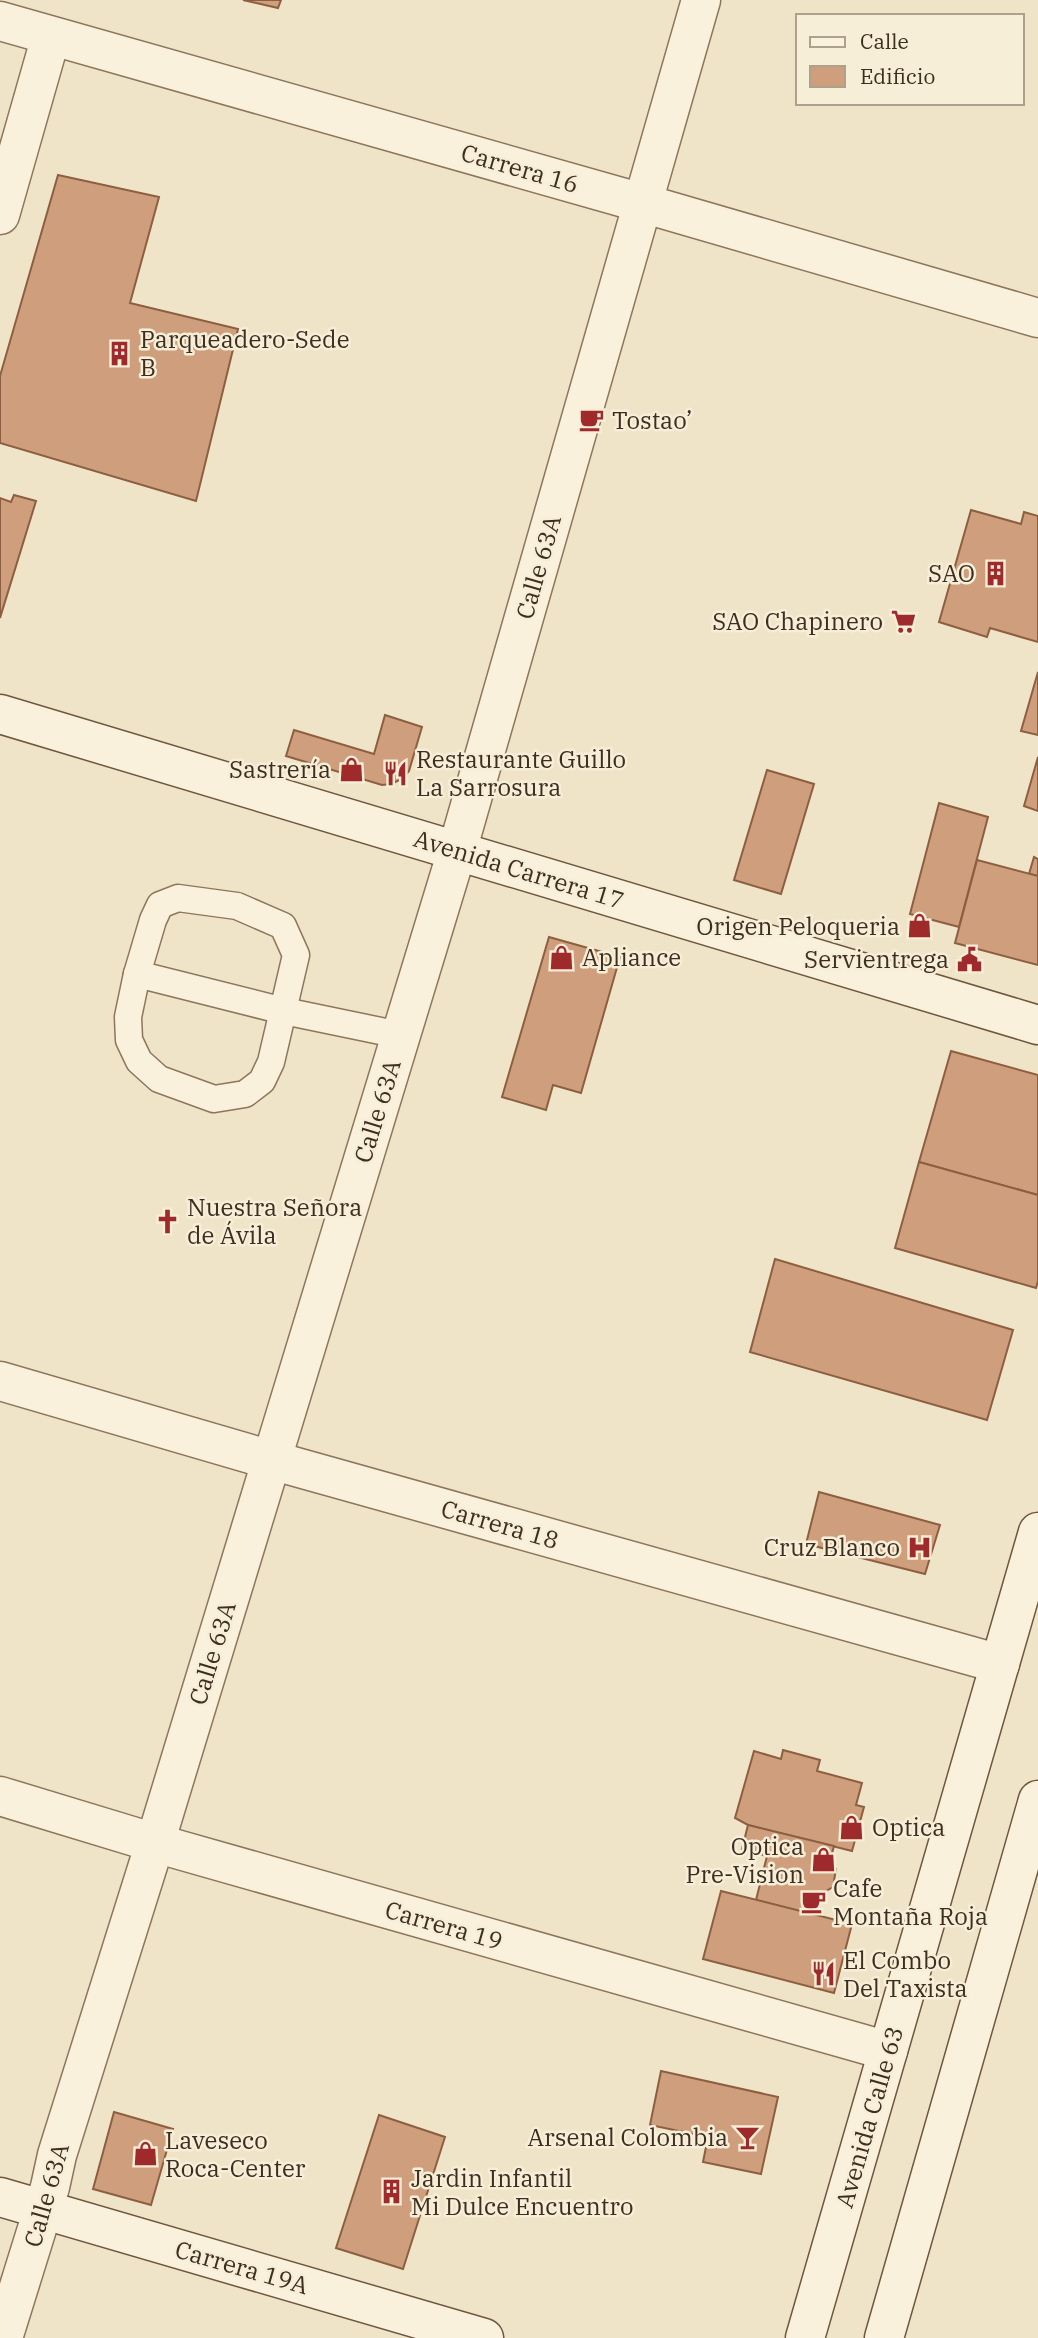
<svg xmlns="http://www.w3.org/2000/svg" width="1038" height="2338" font-family="'IBM Plex Serif',serif">
<style>
.building{fill:#cf9f7d;stroke:#8d5f41;stroke-width:2}
.lines{fill:none;stroke-linecap:round;stroke-linejoin:round}
.lane-casing{stroke:#8d765c;stroke-width:29}
.street-casing{stroke:#8d765c;stroke-width:41}
.secondary-casing{stroke:#6f573f;stroke-width:41}
.lane{stroke:#faf1dc;stroke-width:26}
.street{stroke:#faf1dc;stroke-width:38}
.secondary{stroke:#faf1dc;stroke-width:38}
.labels{text-anchor:middle;dominant-baseline:central;stroke-width:5;stroke-linejoin:round;paint-order:stroke}
.street-label{font-size:24px;fill:#3d2e20;stroke:#f7eed8}
.poi-label{font-size:24px;fill:#3d2e20;stroke:#f7eed8;text-anchor:start}
</style>
<rect width="100%" height="100%" fill="#f0e4c8"/>
<g class="building">
<polygon points="243,0 281,0 278,8"/>
<polygon points="58,175 159,197 130,303 238,329 196,501 0,443 0,376"/>
<polygon points="14,495 36,501 0,618 0,498 11,502"/>
<polygon points="971,510 1021,524 1024,512 1038,516 1038,642 990,628 987,637 939,622"/>
<polygon points="1038,672 1038,735 1021,731"/>
<polygon points="385,715 422,727 409,771 402,779 391,784 382,785 286,756 294,730 374,754"/>
<polygon points="1038,757 1038,811 1024,806"/>
<polygon points="767,770 814,784 781,894 734,880"/>
<polygon points="939,803 988,817 959,927 910,914"/>
<polygon points="1034,857 1038,859 1038,876 1029,874"/>
<polygon points="977,860 1038,876 1038,965 955,943"/>
<polygon points="549,937 620,957 581,1093 553,1085 546,1110 502,1097"/>
<polygon points="951,1051 1038,1075 1038,1195 919,1162"/>
<polygon points="919,1162 1038,1195 1038,1281 1036,1288 895,1248"/>
<polygon points="775,1259 1013,1330 987,1420 750,1352"/>
<polygon points="819,1492 940,1525 925,1574 806,1544"/>
<polygon points="783,1750 820,1760 817,1771 862,1783 856,1805 864,1807 852,1851 748,1825 735,1818 754,1751 781,1759"/>
<polygon points="748,1825 834,1846 830,1861 836,1869 833,1887 823,1893 817,1916 756,1900 767,1856 742,1849"/>
<polygon points="721,1891 852,1924 834,1993 703,1959"/>
<polygon points="661,2071 778,2097 761,2174 703,2162 708,2137 650,2125"/>
<polygon points="114,2112 173,2129 151,2205 93,2189"/>
<polygon points="379,2115 445,2137 403,2269 336,2248"/>
</g>
<g class="lines">
<defs>
<g id="lane">
<polygon points="178,898 237,906 283,926 296,955 271,1062 262,1081 245,1094 214,1099 159,1079 139,1061 129,1040 128,1017 137,974 153,920 160,905"/>
<polyline points="137,974 284,1011 400,1035"/>
</g>
<g id="street">
<polyline points="0,21 642,203 1038,318"/>
<polyline points="0,215 51,36"/>
<polyline points="0,1381 271,1460 1000,1664"/>
<polyline points="0,1796 155,1843 888,2051"/>
<polyline points="3,2338 50,2187 57,2155 155,1843 457,851 701,0"/>
</g>
<g id="secondary">
<polyline points="0,714 1038,1025"/>
<polyline points="0,2197 484,2338"/>
<polyline points="805,2338 1038,1532"/>
<polyline points="884,2338 1038,1800"/>
</g>
</defs>
<use href="#lane" class="lane-casing"/>
<use href="#street" class="street-casing"/>
<use href="#secondary" class="secondary-casing"/>
<use href="#lane" class="lane"/>
<use href="#street" class="street"/>
<use href="#secondary" class="secondary"/>
</g>
<defs>
<symbol id="building-bare" viewBox="-9 -9 18 18"><path d="M-4-6H4V6H1V3H-1V6H-4ZM-2.5-4.3h1.7v1.8h-1.7ZM.8-4.3h1.7v1.8H.8ZM-2.5-1h1.7V.8h-1.7ZM.8-1h1.7V.8H.8Z" fill="#9e2a2b" stroke="#f7eed8" stroke-width="2.5" paint-order="stroke"/></symbol>
<symbol id="cafe-bare" viewBox="-9 -9 18 18"><path d="M-5.5-4.5H6V0H3Q3 3.5 0 3.5H-2.5Q-5.5 3.5-5.5 0ZM3-3.2v2h1.7v-2ZM-6 4.5H4V6H-6Z" fill="#9e2a2b" stroke="#f7eed8" stroke-width="2.5" paint-order="stroke"/></symbol>
<symbol id="supermarket-bare" viewBox="-9 -9 18 18"><path d="M-6-5.5h2.5l.6 2H6L4.5 2H-2.5L-4.4-4H-6ZM-1.5 3.2a1.3 1.3 0 1 0 .1 0ZM3 3.2a1.3 1.3 0 1 0 .1 0Z" fill="#9e2a2b" stroke="#f7eed8" stroke-width="2.5" paint-order="stroke"/></symbol>
<symbol id="shop-bare" viewBox="-9 -9 18 18"><path d="M-5-2.5h2.3a2.7 3.5 0 0 1 5.4 0H5L5.5 6h-11ZM-1.5-2.5h3a1.5 2.3 0 0 0-3 0Z" fill="#9e2a2b" stroke="#f7eed8" stroke-width="2.5" paint-order="stroke"/></symbol>
<symbol id="restaurant-bare" viewBox="-9 -9 18 18"><path d="M-5-6h1v4h1v-4h1v4h1v-4h1v5L-1.5 .5V6h-2V.5L-5-1ZM5-6V6H3V1.5H1.5Q1.5-4 5-6Z" fill="#9e2a2b" stroke="#f7eed8" stroke-width="2.5" paint-order="stroke"/></symbol>
<symbol id="civic-bare" viewBox="-9 -9 18 18"><path d="M-.6-6.5H3V-4.5H.6V-3L4-1V1h2V6H-6V1h2V-1L-.6-3ZM-1.2 2.5V6h2.4V2.5Z" fill="#9e2a2b" stroke="#f7eed8" stroke-width="2.5" paint-order="stroke"/></symbol>
<symbol id="church-bare" viewBox="-9 -9 18 18"><path d="M-1.2-6h2.4v3.5h3.3v2.4h-3.3V6h-2.4V-.1h-3.3v-2.4h3.3Z" fill="#9e2a2b" stroke="#f7eed8" stroke-width="2.5" paint-order="stroke"/></symbol>
<symbol id="hospital-bare" viewBox="-9 -9 18 18"><path d="M-5-5h3v3.5h4V-5h3V5h-3V1.5h-4V5h-3Z" fill="#9e2a2b" stroke="#f7eed8" stroke-width="2.5" paint-order="stroke"/></symbol>
<symbol id="bar-bare" viewBox="-9 -9 18 18"><path d="M-6-5H6L.8 .8V4.5H3.5V6h-7V4.5H-.8V.8Z" fill="#9e2a2b" stroke="#f7eed8" stroke-width="2.5" paint-order="stroke"/></symbol>
</defs>
<g fill-rule="evenodd">
<use href="#building-bare" x="102" y="336" width="35" height="35"/>
<use href="#cafe-bare" x="574" y="402" width="35" height="35"/>
<use href="#building-bare" x="978" y="556" width="35" height="35"/>
<use href="#supermarket-bare" x="886" y="604" width="35" height="35"/>
<use href="#shop-bare" x="334" y="752" width="35" height="35"/>
<use href="#restaurant-bare" x="378" y="756" width="35" height="35"/>
<use href="#shop-bare" x="902" y="908" width="35" height="35"/>
<use href="#shop-bare" x="544" y="940" width="35" height="35"/>
<use href="#civic-bare" x="952" y="942" width="35" height="35"/>
<use href="#church-bare" x="150" y="1204" width="35" height="35"/>
<use href="#hospital-bare" x="902" y="1530" width="35" height="35"/>
<use href="#shop-bare" x="834" y="1810" width="35" height="35"/>
<use href="#shop-bare" x="806" y="1842" width="35" height="35"/>
<use href="#cafe-bare" x="796" y="1884" width="35" height="35"/>
<use href="#restaurant-bare" x="806" y="1956" width="35" height="35"/>
<use href="#bar-bare" x="730" y="2120" width="35" height="35"/>
<use href="#shop-bare" x="128" y="2136" width="35" height="35"/>
<use href="#building-bare" x="374" y="2174" width="35" height="35"/>
</g>
<g class="labels">
<g class="street-label">
<text transform="translate(520 168) rotate(16)">Carrera 16</text>
<text transform="translate(538 567) rotate(-74)">Calle 63A</text>
<text transform="translate(519 869) rotate(17)">Avenida Carrera 17</text>
<text transform="translate(377 1111) rotate(-73)">Calle 63A</text>
<text transform="translate(500 1524) rotate(16)">Carrera 18</text>
<text transform="translate(212 1653) rotate(-73)">Calle 63A</text>
<text transform="translate(444 1925) rotate(16)">Carrera 19</text>
<text transform="translate(869 2117) rotate(-74)">Avenida Calle 63</text>
<text transform="translate(46 2195) rotate(-74)">Calle 63A</text>
<text transform="translate(242 2267) rotate(16)">Carrera 19A</text>
</g>
<g class="poi-label">
<text x="140" y="339">Parqueadero-Sede<tspan x="140" dy="28">B</tspan></text>
<text x="612" y="420">Tostao’</text>
<text x="975" y="573" text-anchor="end">SAO</text>
<text x="883" y="621" text-anchor="end">SAO Chapinero</text>
<text x="416" y="759">Restaurante Guillo<tspan x="416" dy="28">La Sarrosura</tspan></text>
<text x="331" y="769" text-anchor="end">Sastrería</text>
<text x="900" y="926" text-anchor="end">Origen Peloqueria</text>
<text x="582" y="957">Apliance</text>
<text x="949" y="959" text-anchor="end">Servientrega</text>
<text x="187" y="1207">Nuestra Señora<tspan x="187" dy="28">de Ávila</tspan></text>
<text x="900" y="1547" text-anchor="end">Cruz Blanco</text>
<text x="872" y="1827">Optica</text>
<text x="804" y="1846" text-anchor="end">Optica<tspan x="804" dy="28">Pre-Vision</tspan></text>
<text x="833" y="1888">Cafe<tspan x="833" dy="28">Montaña Roja</tspan></text>
<text x="843" y="1960">El Combo<tspan x="843" dy="28">Del Taxista</tspan></text>
<text x="728" y="2137" text-anchor="end">Arsenal Colombia</text>
<text x="165" y="2140">Laveseco<tspan x="165" dy="28">Roca-Center</tspan></text>
<text x="411" y="2178">Jardin Infantil<tspan x="411" dy="28">Mi Dulce Encuentro</tspan></text>
</g>
</g>
<rect x="796" y="14" width="228" height="91" fill="#f7eed8" stroke="#ada18e" stroke-width="2"/>
<rect x="810" y="37" width="35" height="10" fill="#faf1dc" stroke="#ada18e" stroke-width="2"/>
<text x="860" y="49" font-size="21" fill="#3d2e20">Calle</text>
<rect x="810" y="66" width="35" height="21" fill="#cf9f7d" stroke="#ada18e" stroke-width="2"/>
<text x="860" y="84" font-size="21" fill="#3d2e20">Edificio</text>
</svg>
